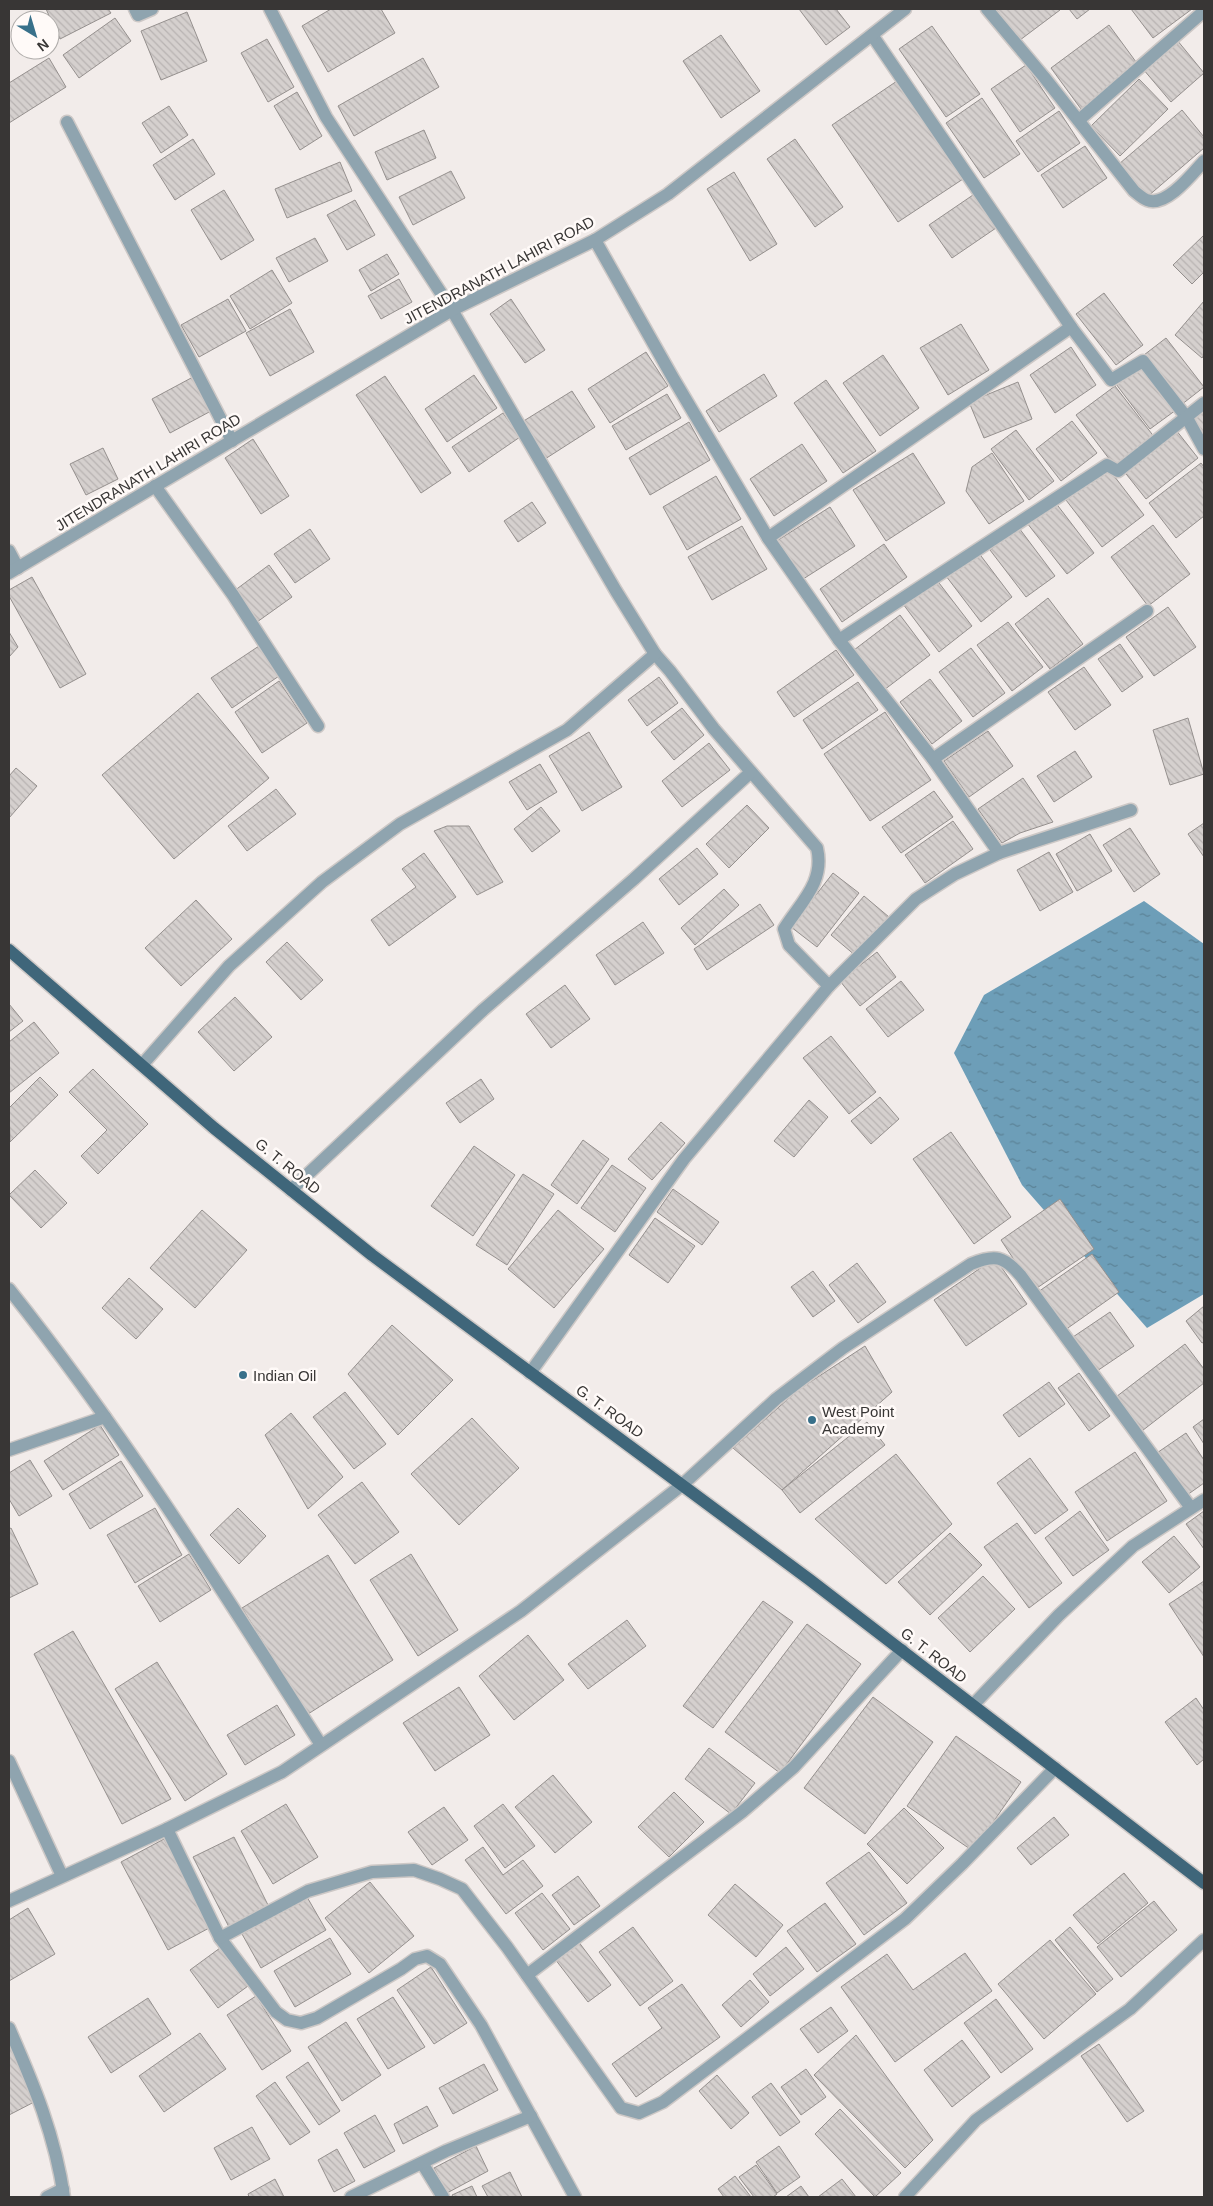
<svg xmlns="http://www.w3.org/2000/svg" width="1213" height="2206" font-family="Helvetica,sans-serif">
<style>
.water{fill:url(#water-ripples)}
.building{fill:url(#building-back-hatch);stroke:#95908e}
.lines{fill:none;stroke-linecap:round;stroke-linejoin:round}
.minor-casing{stroke:#cdc8c6;stroke-width:15}
.tertiary-casing{stroke:#cdc8c6;stroke-width:15}
.primary-casing{stroke:#cdc8c6;stroke-width:15}
.minor{stroke:#8fa4af;stroke-width:12}
.tertiary{stroke:#8fa4af;stroke-width:12}
.primary{stroke:#3f667a;stroke-width:12}
.poi-dot{fill:#38708a;stroke:#fffaf8;stroke-width:2}
.labels{text-anchor:middle;dominant-baseline:central;stroke-width:5;stroke-linejoin:round;paint-order:stroke}
.street-label{font-size:15px;fill:#383635;stroke:#fffaf8}
.poi-label{font-size:15px;fill:#383635;stroke:#fffaf8;text-anchor:start}
</style>
<defs>
<pattern id="water-ripples" width="26" height="14" patternUnits="userSpaceOnUse" patternTransform="scale(1.25)"><rect width="26" height="14" fill="#6d9eb8"/><path d="M2 4q2-2 4 0t4 0M15 11q2-2 4 0t4 0" fill="none" stroke="#5b8296"/></pattern>
<pattern id="building-back-hatch" width="6" height="6" patternUnits="userSpaceOnUse" patternTransform="scale(1.25)"><rect width="6" height="6" fill="#d5d0ce"/><path d="M-1 5l2 2M0 0l6 6M5-1l2 2" fill="none" stroke="#b8b3b2"/></pattern>
</defs>
<rect width="100%" height="100%" fill="#f2ecea"/>
<polygon class="water" points="1144,901 1204,944 1204,1294 1147,1328 1022,1185 954,1053 984,995"/>
<g class="building">
<polygon points="46,9 108,9 111,13 60,39"/>
<polygon points="331,9 381,9 395,33 328,72 302,26"/>
<polygon points="799,9 836,9 850,27 826,45"/>
<polygon points="996,9 1059,9 1060,10 1020,40"/>
<polygon points="1069,9 1090,9 1077,19"/>
<polygon points="1131,9 1192,9 1153,38"/>
<polygon points="187,12 207,61 161,80 141,31"/>
<polygon points="115,18 131,41 79,78 63,55"/>
<polygon points="1109,25 1139,66 1081,109 1051,68"/>
<polygon points="932,26 980,94 946,117 899,49"/>
<polygon points="721,35 760,91 721,118 683,61"/>
<polygon points="267,39 294,87 268,102 241,53"/>
<polygon points="1177,40 1204,73 1171,102 1143,69"/>
<polygon points="49,58 66,87 9,123 9,83"/>
<polygon points="423,58 439,87 354,136 338,106"/>
<polygon points="1026,65 1055,108 1020,132 991,89"/>
<polygon points="1139,79 1168,109 1120,156 1091,126"/>
<polygon points="897,81 963,179 898,222 832,125"/>
<polygon points="297,92 322,136 300,150 274,106"/>
<polygon points="982,98 1020,154 984,178 946,123"/>
<polygon points="169,106 188,135 161,153 142,123"/>
<polygon points="1182,110 1204,137 1204,148 1147,197 1119,164"/>
<polygon points="1059,111 1080,143 1038,172 1016,141"/>
<polygon points="424,130 436,158 387,180 375,152"/>
<polygon points="193,139 215,174 175,200 153,165"/>
<polygon points="795,139 843,207 815,227 767,159"/>
<polygon points="1085,146 1107,178 1063,208 1041,175"/>
<polygon points="340,162 352,191 287,218 275,189"/>
<polygon points="451,171 465,198 413,225 399,197"/>
<polygon points="734,172 777,244 750,261 707,189"/>
<polygon points="224,190 254,240 221,260 191,210"/>
<polygon points="973,195 996,228 952,258 929,225"/>
<polygon points="355,200 375,235 347,250 327,215"/>
<polygon points="1204,235 1204,272 1192,284 1173,265"/>
<polygon points="315,238 328,261 289,282 276,258"/>
<polygon points="387,254 399,274 371,291 359,270"/>
<polygon points="272,270 292,303 250,329 230,296"/>
<polygon points="399,279 412,302 381,319 368,296"/>
<polygon points="1104,293 1143,345 1116,365 1076,314"/>
<polygon points="228,299 246,331 199,357 181,325"/>
<polygon points="511,299 545,350 525,363 490,314"/>
<polygon points="1204,301 1204,355 1202,358 1175,335"/>
<polygon points="290,309 314,352 270,376 246,333"/>
<polygon points="961,324 989,370 948,395 920,348"/>
<polygon points="1166,338 1204,387 1181,405 1144,355"/>
<polygon points="1071,347 1096,385 1055,413 1030,375"/>
<polygon points="646,352 668,386 610,423 588,389"/>
<polygon points="883,355 919,408 880,436 843,383"/>
<polygon points="1141,364 1176,410 1150,429 1116,384"/>
<polygon points="764,374 777,396 719,432 706,411"/>
<polygon points="474,375 497,408 447,442 425,409"/>
<polygon points="385,376 451,473 421,493 356,395"/>
<polygon points="193,377 211,411 170,433 152,399"/>
<polygon points="826,380 876,451 843,473 794,403"/>
<polygon points="1018,382 1032,419 984,438 969,402"/>
<polygon points="1115,386 1155,438 1116,468 1076,415"/>
<polygon points="572,391 595,427 545,459 522,422"/>
<polygon points="667,394 681,418 626,450 612,426"/>
<polygon points="1204,411 1204,435 1193,420"/>
<polygon points="503,413 520,437 469,472 452,447"/>
<polygon points="1072,421 1097,453 1061,481 1036,449"/>
<polygon points="689,422 710,460 650,495 629,458"/>
<polygon points="1016,430 1054,481 1029,500 991,449"/>
<polygon points="1176,430 1198,458 1146,499 1123,470"/>
<polygon points="253,439 289,496 261,514 225,458"/>
<polygon points="802,444 827,481 774,516 750,479"/>
<polygon points="103,448 118,479 86,495 70,464"/>
<polygon points="913,453 945,503 886,541 853,490"/>
<polygon points="992,453 1024,501 989,524 966,491 972,467"/>
<polygon points="1201,463 1204,467 1204,516 1176,538 1149,503"/>
<polygon points="1108,468 1144,515 1102,547 1066,500"/>
<polygon points="716,476 741,519 687,550 663,507"/>
<polygon points="532,502 546,523 518,542 504,521"/>
<polygon points="1055,502 1094,553 1067,574 1027,523"/>
<polygon points="830,507 855,546 800,581 775,542"/>
<polygon points="1153,525 1190,574 1148,606 1111,557"/>
<polygon points="742,526 767,569 712,600 688,557"/>
<polygon points="1019,528 1055,576 1026,597 990,550"/>
<polygon points="310,529 330,559 295,583 274,554"/>
<polygon points="884,544 907,577 842,622 820,589"/>
<polygon points="978,552 1012,597 981,622 946,576"/>
<polygon points="269,565 292,597 257,622 234,591"/>
<polygon points="32,577 86,674 60,688 9,596 9,590"/>
<polygon points="936,579 972,626 939,652 903,604"/>
<polygon points="1048,598 1083,644 1050,669 1015,624"/>
<polygon points="1168,607 1196,647 1154,676 1126,637"/>
<polygon points="900,615 930,655 884,690 854,650"/>
<polygon points="1008,622 1043,667 1012,691 977,645"/>
<polygon points="9,632 18,647 9,657"/>
<polygon points="262,644 282,674 232,708 211,678"/>
<polygon points="1120,644 1143,677 1122,692 1098,659"/>
<polygon points="971,648 1005,693 973,717 939,672"/>
<polygon points="836,650 854,675 794,717 777,692"/>
<polygon points="1084,667 1111,705 1075,730 1048,692"/>
<polygon points="659,677 678,703 647,726 628,700"/>
<polygon points="930,679 962,721 932,744 900,702"/>
<polygon points="279,681 307,723 262,753 235,712"/>
<polygon points="858,682 878,710 822,749 803,720"/>
<polygon points="198,693 269,778 174,859 102,775"/>
<polygon points="682,708 704,735 674,760 651,732"/>
<polygon points="885,712 931,780 870,821 824,754"/>
<polygon points="1188,718 1204,774 1170,785 1153,730"/>
<polygon points="988,731 1013,766 969,797 944,761"/>
<polygon points="589,732 622,787 582,811 549,756"/>
<polygon points="709,743 730,770 682,807 662,781"/>
<polygon points="1075,751 1092,777 1054,802 1037,776"/>
<polygon points="540,764 557,792 527,810 509,782"/>
<polygon points="16,768 37,786 9,818 9,776"/>
<polygon points="1023,778 1053,822 1020,833 1002,843 978,809"/>
<polygon points="276,789 296,814 247,851 228,826"/>
<polygon points="934,791 953,817 901,853 882,827"/>
<polygon points="747,805 769,828 729,868 706,844"/>
<polygon points="541,807 560,831 532,852 514,829"/>
<polygon points="953,821 973,849 925,883 905,855"/>
<polygon points="1204,823 1204,857 1188,834"/>
<polygon points="447,826 469,826 503,882 477,895 434,831"/>
<polygon points="1130,828 1160,874 1134,892 1103,845"/>
<polygon points="1090,834 1112,871 1077,891 1056,854"/>
<polygon points="697,848 718,874 679,905 659,879"/>
<polygon points="1049,852 1073,892 1040,911 1017,870"/>
<polygon points="424,853 456,897 389,946 371,920 416,887 402,869"/>
<polygon points="833,873 859,893 817,947 791,927"/>
<polygon points="724,889 739,905 695,945 681,928"/>
<polygon points="864,896 889,917 856,956 831,935"/>
<polygon points="196,900 232,939 181,986 145,948"/>
<polygon points="760,904 774,925 707,970 694,949"/>
<polygon points="643,922 664,953 615,985 596,955"/>
<polygon points="287,942 323,980 301,1000 266,962"/>
<polygon points="877,952 896,977 860,1006 840,981"/>
<polygon points="901,981 924,1010 888,1037 866,1009"/>
<polygon points="565,985 590,1019 551,1048 526,1014"/>
<polygon points="235,997 272,1037 234,1071 198,1032"/>
<polygon points="9,1004 23,1021 9,1032"/>
<polygon points="34,1022 59,1053 9,1093 9,1042"/>
<polygon points="831,1036 876,1092 849,1114 803,1058"/>
<polygon points="93,1069 148,1124 98,1174 81,1156 107,1130 69,1092"/>
<polygon points="40,1077 58,1095 10,1142 9,1108"/>
<polygon points="481,1079 494,1099 460,1123 446,1103"/>
<polygon points="880,1097 899,1119 871,1144 851,1121"/>
<polygon points="809,1100 828,1117 794,1157 774,1141"/>
<polygon points="661,1122 685,1143 652,1180 628,1159"/>
<polygon points="951,1132 1011,1217 974,1244 913,1159"/>
<polygon points="583,1140 609,1159 577,1204 551,1185"/>
<polygon points="474,1146 515,1175 473,1236 431,1206"/>
<polygon points="612,1165 646,1188 615,1232 581,1208"/>
<polygon points="35,1170 67,1203 41,1228 9,1195"/>
<polygon points="523,1174 554,1194 507,1265 476,1245"/>
<polygon points="673,1189 719,1222 702,1245 657,1212"/>
<polygon points="1060,1199 1094,1249 1034,1290 1001,1240"/>
<polygon points="202,1210 247,1250 195,1308 150,1268"/>
<polygon points="558,1210 604,1249 554,1308 508,1269"/>
<polygon points="655,1218 695,1246 668,1283 629,1255"/>
<polygon points="1092,1254 1119,1292 1065,1330 1038,1292"/>
<polygon points="995,1258 1027,1304 966,1346 934,1300"/>
<polygon points="857,1263 886,1302 858,1323 829,1285"/>
<polygon points="813,1271 835,1301 813,1317 791,1287"/>
<polygon points="129,1278 163,1309 136,1339 102,1308"/>
<polygon points="1204,1306 1204,1342 1202,1343 1186,1321"/>
<polygon points="1110,1312 1134,1346 1094,1373 1070,1339"/>
<polygon points="392,1325 453,1380 398,1435 348,1374"/>
<polygon points="1185,1344 1204,1369 1204,1383 1138,1434 1112,1400"/>
<polygon points="865,1346 892,1392 782,1490 733,1448 798,1390"/>
<polygon points="1079,1373 1110,1416 1089,1431 1058,1388"/>
<polygon points="1049,1382 1065,1404 1019,1437 1003,1415"/>
<polygon points="345,1392 386,1444 354,1469 313,1417"/>
<polygon points="291,1413 343,1477 308,1509 265,1435"/>
<polygon points="472,1418 519,1468 459,1525 411,1474"/>
<polygon points="1204,1419 1204,1444 1193,1427"/>
<polygon points="867,1422 885,1445 800,1513 782,1490"/>
<polygon points="100,1425 119,1455 63,1490 44,1461"/>
<polygon points="1186,1433 1204,1460 1204,1483 1180,1500 1151,1457"/>
<polygon points="1135,1452 1167,1501 1107,1541 1075,1492"/>
<polygon points="896,1454 952,1524 886,1584 815,1519"/>
<polygon points="1030,1458 1068,1510 1035,1534 997,1483"/>
<polygon points="30,1460 52,1496 19,1516 9,1499 9,1473"/>
<polygon points="121,1461 143,1496 90,1529 69,1494"/>
<polygon points="362,1482 399,1532 355,1564 318,1515"/>
<polygon points="155,1508 182,1555 135,1583 107,1535"/>
<polygon points="238,1508 266,1536 239,1564 210,1535"/>
<polygon points="1080,1511 1109,1550 1073,1576 1045,1538"/>
<polygon points="1204,1511 1204,1549 1186,1524"/>
<polygon points="1017,1523 1062,1583 1029,1608 984,1547"/>
<polygon points="11,1528 38,1584 9,1598 9,1529"/>
<polygon points="950,1533 982,1565 930,1615 898,1582"/>
<polygon points="1174,1536 1200,1567 1169,1593 1142,1562"/>
<polygon points="189,1554 211,1590 160,1622 138,1586"/>
<polygon points="411,1554 458,1630 418,1656 370,1580"/>
<polygon points="328,1555 393,1660 308,1714 242,1608"/>
<polygon points="983,1576 1015,1609 970,1652 938,1618"/>
<polygon points="1204,1581 1204,1657 1169,1604"/>
<polygon points="763,1601 793,1622 713,1728 683,1706"/>
<polygon points="627,1620 646,1646 588,1689 568,1664"/>
<polygon points="807,1624 861,1664 780,1773 725,1732"/>
<polygon points="73,1631 171,1799 122,1824 34,1654"/>
<polygon points="528,1635 564,1680 514,1720 479,1676"/>
<polygon points="157,1662 227,1774 185,1801 115,1689"/>
<polygon points="459,1687 490,1735 435,1771 403,1723"/>
<polygon points="873,1697 933,1742 865,1834 804,1788"/>
<polygon points="1196,1698 1204,1710 1204,1759 1197,1765 1165,1722"/>
<polygon points="277,1705 295,1735 245,1765 227,1735"/>
<polygon points="956,1736 1021,1782 973,1851 907,1806"/>
<polygon points="709,1748 755,1783 731,1814 685,1779"/>
<polygon points="553,1775 592,1822 555,1853 515,1807"/>
<polygon points="674,1792 704,1822 669,1857 638,1827"/>
<polygon points="286,1804 318,1857 273,1884 241,1831"/>
<polygon points="503,1804 535,1846 505,1868 474,1826"/>
<polygon points="444,1807 468,1840 432,1865 408,1832"/>
<polygon points="904,1808 944,1848 907,1884 867,1844"/>
<polygon points="1054,1817 1069,1835 1031,1865 1017,1848"/>
<polygon points="234,1837 269,1907 229,1927 193,1857"/>
<polygon points="164,1839 211,1927 168,1950 121,1862"/>
<polygon points="483,1847 503,1875 523,1860 543,1886 506,1914 465,1860"/>
<polygon points="869,1852 907,1903 864,1935 826,1883"/>
<polygon points="1124,1873 1148,1903 1098,1944 1073,1915"/>
<polygon points="578,1876 600,1906 574,1925 552,1895"/>
<polygon points="370,1882 414,1936 369,1973 325,1918"/>
<polygon points="735,1884 783,1925 756,1957 708,1915"/>
<polygon points="542,1893 570,1929 543,1950 515,1913"/>
<polygon points="307,1897 326,1930 261,1968 242,1934"/>
<polygon points="1154,1901 1177,1930 1121,1977 1097,1947"/>
<polygon points="825,1903 856,1944 817,1972 787,1931"/>
<polygon points="28,1908 55,1954 9,1981 9,1920"/>
<polygon points="633,1927 673,1981 640,2006 599,1952"/>
<polygon points="1070,1927 1113,1979 1097,1992 1055,1940"/>
<polygon points="330,1938 351,1974 295,2007 274,1971"/>
<polygon points="1050,1940 1096,1994 1044,2039 998,1984"/>
<polygon points="578,1941 611,1985 588,2002 555,1959"/>
<polygon points="786,1947 804,1969 770,1996 753,1974"/>
<polygon points="220,1948 248,1986 218,2008 190,1970"/>
<polygon points="965,1953 992,1991 895,2062 841,1987 887,1954 913,1990"/>
<polygon points="431,1967 467,2023 434,2044 397,1990"/>
<polygon points="750,1980 769,2002 741,2027 722,2005"/>
<polygon points="682,1984 720,2037 636,2097 612,2064 662,2028 648,2008"/>
<polygon points="256,1996 291,2051 262,2070 227,2015"/>
<polygon points="393,1997 425,2047 388,2069 357,2019"/>
<polygon points="148,1998 171,2034 111,2073 88,2037"/>
<polygon points="996,1999 1033,2049 1001,2073 964,2023"/>
<polygon points="831,2007 848,2031 818,2053 800,2029"/>
<polygon points="346,2022 381,2075 342,2101 308,2047"/>
<polygon points="200,2033 226,2069 164,2112 139,2076"/>
<polygon points="856,2035 933,2140 905,2168 814,2075"/>
<polygon points="962,2040 990,2077 952,2107 924,2070"/>
<polygon points="1099,2044 1144,2111 1127,2122 1081,2056"/>
<polygon points="9,2045 38,2100 9,2115"/>
<polygon points="308,2062 340,2111 319,2125 286,2077"/>
<polygon points="484,2064 498,2090 453,2114 439,2088"/>
<polygon points="806,2069 826,2097 801,2115 781,2087"/>
<polygon points="717,2075 749,2113 731,2129 699,2091"/>
<polygon points="275,2082 310,2132 290,2145 256,2096"/>
<polygon points="771,2083 800,2122 780,2136 752,2097"/>
<polygon points="427,2106 438,2126 403,2144 394,2124"/>
<polygon points="840,2109 901,2173 875,2197 815,2134"/>
<polygon points="375,2115 395,2151 364,2168 344,2133"/>
<polygon points="252,2127 270,2159 231,2180 214,2148"/>
<polygon points="476,2146 488,2171 447,2193 434,2168"/>
<polygon points="779,2146 800,2177 777,2193 756,2162"/>
<polygon points="337,2149 355,2181 334,2192 318,2160"/>
<polygon points="756,2165 777,2194 773,2197 754,2197 739,2177"/>
<polygon points="510,2172 522,2197 488,2197 482,2186"/>
<polygon points="735,2176 751,2197 724,2197 718,2189"/>
<polygon points="275,2179 284,2197 249,2197 248,2194"/>
<polygon points="842,2179 856,2197 818,2197"/>
<polygon points="472,2186 477,2197 453,2197 452,2195"/>
<polygon points="801,2186 809,2197 786,2197"/>
</g>
<g class="lines">
<defs>
<g id="minor">
<polyline points="135,9 138,15 152,9"/>
<path d="M 270,9 L 326,117 L 452,310 L 616,591 L 655,654 L 670,671 L 714,729 L 817,848 C 825,882 801,902 784,929 L 789,945 L 829,986"/>
<path d="M 987,9 L 1044,77 L 1134,191 C 1138,194 1143,199 1147,200 C 1166,208 1193,173 1204,161"/>
<polyline points="872,35 1071,327 1111,380 1143,361 1187,418 1204,449"/>
<polyline points="1079,120 1204,11"/>
<polyline points="67,122 232,441"/>
<polyline points="595,240 673,378 768,538 839,640 933,759 999,853"/>
<polyline points="155,486 233,595 318,726"/>
<polyline points="768,538 1071,327"/>
<polyline points="9,551 18,568"/>
<polyline points="839,640 1107,465 1118,471 1204,403"/>
<polyline points="933,759 1147,611"/>
<polyline points="142,1065 229,966 322,882 400,824 567,730 655,654"/>
<polyline points="291,1190 483,1010 634,879 751,772"/>
<path d="M 9,1289 C 124,1433 222,1590 321,1745"/>
<polyline points="530,1373 684,1159 829,986 916,899 955,874 999,853 1131,810"/>
<polyline points="9,1450 105,1417"/>
<polyline points="9,1761 62,1876"/>
<polyline points="167,1829 220,1938 276,2012 287,2020 301,2023 317,2018 401,1969 415,1959 427,1956 440,1964 481,2025 575,2197"/>
<path d="M 9,1901 L 167,1829 L 282,1772 L 521,1611 L 682,1485 L 776,1399 L 843,1348 L 971,1264 C 995,1254 1004,1256 1021,1276 L 1191,1508"/>
<polyline points="220,1938 308,1891 372,1872 414,1870 440,1879 462,1889 507,1947 621,2108 639,2113 663,2102 905,1919 962,1864 1055,1768"/>
<polyline points="527,1975 742,1812 794,1767 902,1650"/>
<path d="M 9,2028 C 34,2085 55,2135 64,2197"/>
<polyline points="422,2163 443,2197"/>
<polyline points="47,2197 63,2189"/>
<polyline points="351,2197 446,2151 531,2116"/>
<polyline points="905,2197 976,2120 1130,2009 1204,1940"/>
</g>
<g id="tertiary">
<polyline points="9,573 452,310 595,240 668,194 905,9"/>
<polyline points="973,1705 1059,1615 1133,1546 1204,1500"/>
</g>
<polyline id="primary" points="9,950 214,1128 372,1255 810,1580 1204,1883"/>
</defs>
<use href="#minor" class="minor-casing"/>
<use href="#tertiary" class="tertiary-casing"/>
<use href="#primary" class="primary-casing"/>
<use href="#minor" class="minor"/>
<use href="#tertiary" class="tertiary"/>
<use href="#primary" class="primary"/>
</g>
<g class="poi-dot">
<circle cx="243" cy="1375" r="5"/>
<circle cx="812" cy="1420" r="5"/>
</g>
<g class="labels">
<g class="street-label">
<text transform="translate(499 270) rotate(-28)">JITENDRANATH LAHIRI ROAD</text>
<text transform="translate(148 472) rotate(-31)">JITENDRANATH LAHIRI ROAD</text>
<text transform="translate(288 1166) rotate(39)">G. T. ROAD</text>
<text transform="translate(610 1411) rotate(36)">G. T. ROAD</text>
<text transform="translate(934 1655) rotate(38)">G. T. ROAD</text>
</g>
<g class="poi-label">
<text x="253" y="1375">Indian Oil</text>
<text x="822" y="1411">West Point<tspan x="822" dy="17">Academy</tspan></text>
</g>
</g>
<rect width="1213" height="2206" fill="none" stroke="#383635" stroke-width="20"/>
<g transform="translate(35 35) rotate(142)"><circle r="24" fill="#fffaf8" stroke="#afacaa"/>
<path d="M0-4L9 19L0 12L-9 19Z" fill="#38708a"/>
<text y="-8" font-size="14" font-weight="bold" text-anchor="middle" fill="#383635">N</text>
</g>
</svg>
